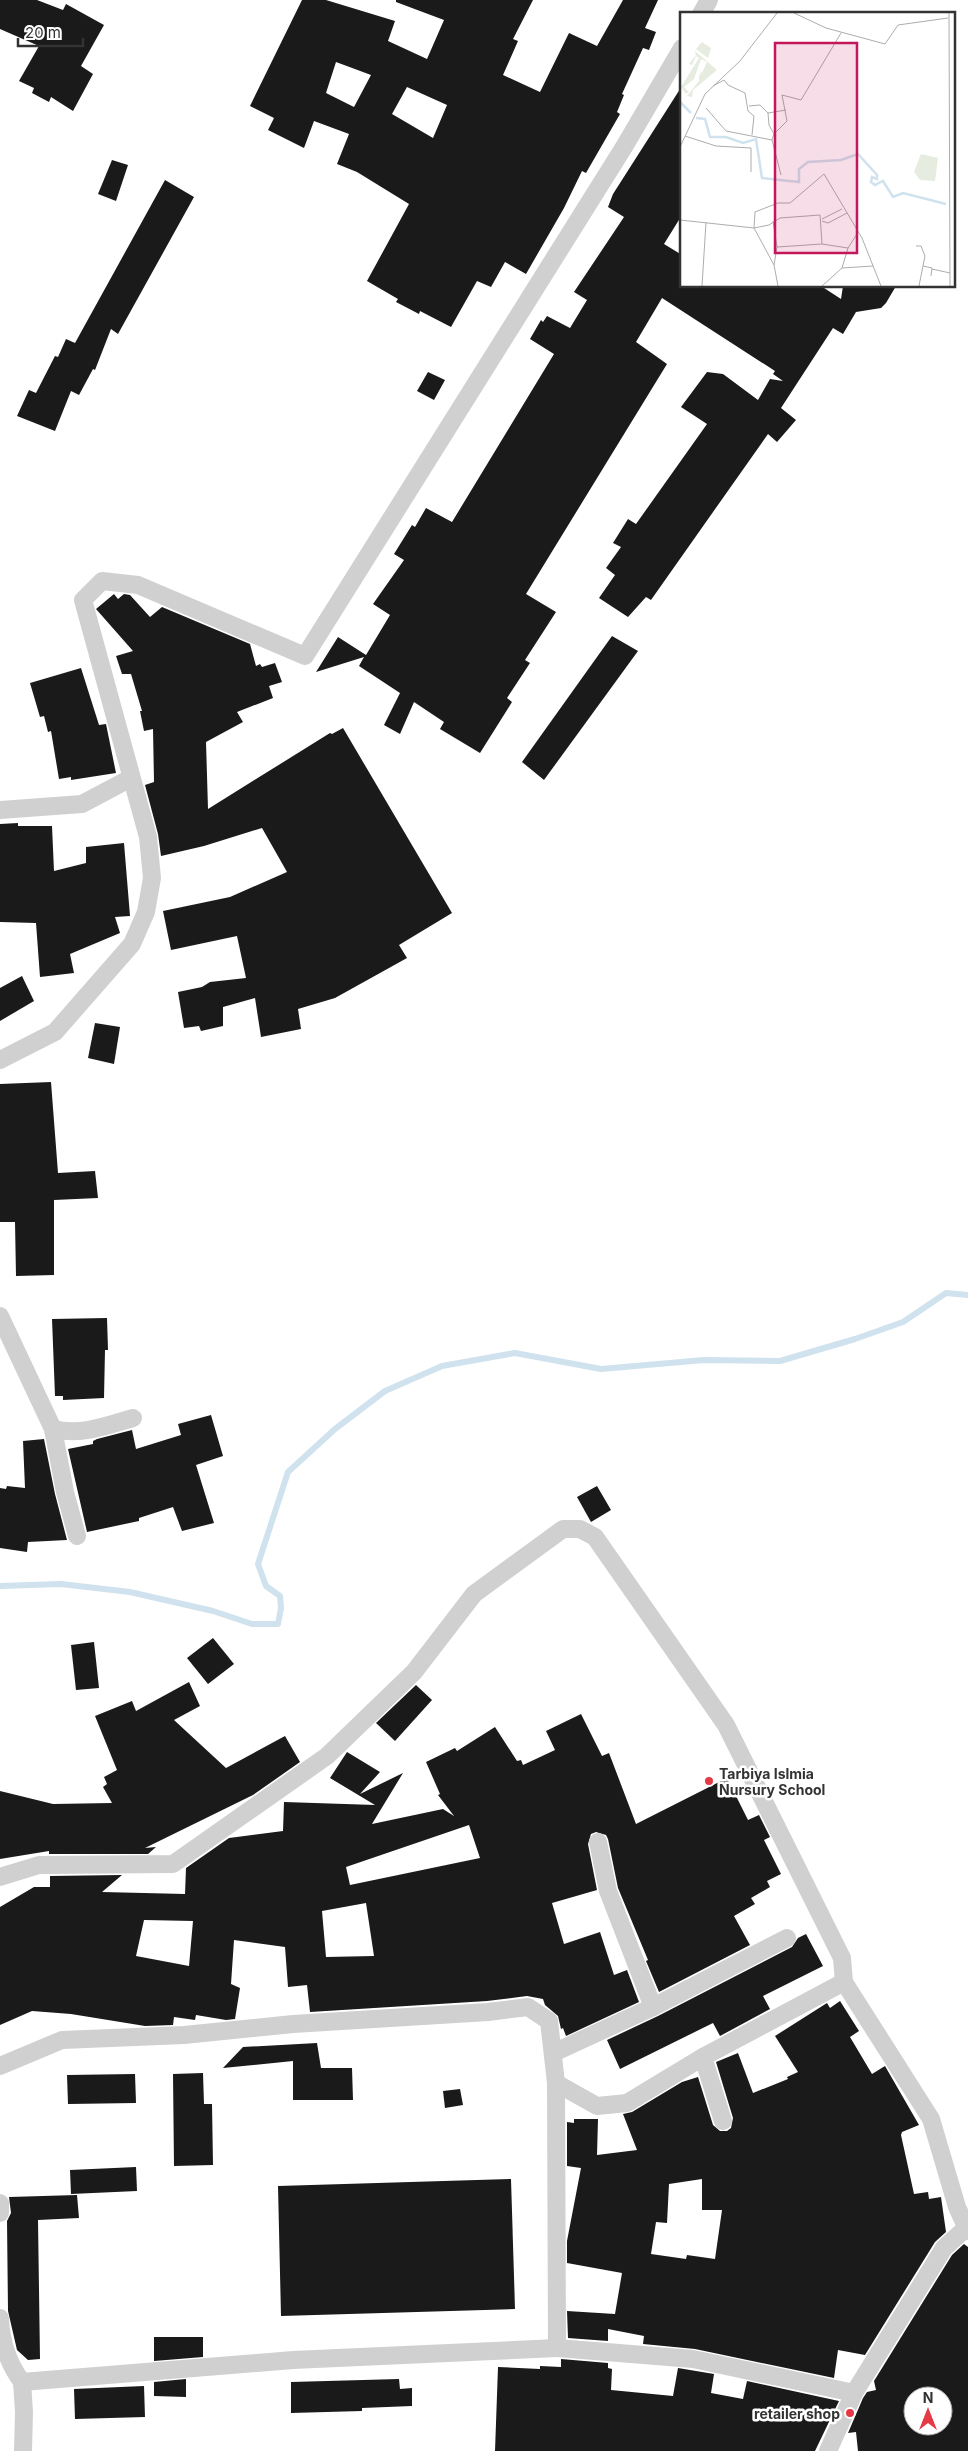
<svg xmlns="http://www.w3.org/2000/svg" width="968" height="2451" font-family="Inter,sans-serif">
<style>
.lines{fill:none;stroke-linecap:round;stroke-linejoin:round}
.stream{stroke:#cfe2ee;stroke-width:6}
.building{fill:#1a1a1a;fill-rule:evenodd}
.minor{stroke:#d0d0d0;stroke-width:18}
.poi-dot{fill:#e63946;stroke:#fff;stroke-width:2}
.labels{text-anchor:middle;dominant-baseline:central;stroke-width:5;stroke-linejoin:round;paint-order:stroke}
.poi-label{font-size:14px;font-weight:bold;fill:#333;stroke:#fff;text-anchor:start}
.inset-river{fill:none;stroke:#cfe2ee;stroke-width:2.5}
.inset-road{fill:none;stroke:#adadad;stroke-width:1}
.view{fill:#c2185b;fill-opacity:0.15;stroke:#c2185b;stroke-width:2.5}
.inset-edge{fill:none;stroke:#333;stroke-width:2.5}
</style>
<rect width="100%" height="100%" fill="#fff"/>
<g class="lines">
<polyline class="stream" points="0,1586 61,1584 130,1592 213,1611 252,1624 278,1624 281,1608 280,1596 266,1586 258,1564 288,1472 335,1429 385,1391 442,1366 515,1353 601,1369 704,1360 780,1361 855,1339 903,1322 946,1293 968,1295"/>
</g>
<g class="building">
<polygon points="0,0 37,0 63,10 66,4 104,25 81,66 93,74 73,111 51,97 49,102 32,93 34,88 19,81 39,46 0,29"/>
<path d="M 302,0 L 326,0 L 395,21 L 388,41 L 427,59 L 444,20 L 396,2 L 396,0 L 533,0 L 513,39 L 518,41 L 503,75 L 540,92 L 569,33 L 597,46 L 623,0 L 658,0 L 645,28 L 656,32 L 649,50 L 643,48 L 622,94 L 624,95 L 617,112 L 620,114 L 586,173 L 582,171 L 564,208 L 526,274 L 505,262 L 491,287 L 477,281 L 451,327 L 420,311 L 419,314 L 396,302 L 398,299 L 367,281 L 409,204 L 357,172 L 337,164 L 349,134 L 314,121 L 304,148 L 268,130 L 274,118 L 250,106 ZM 336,62 L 371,75 L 354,107 L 326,93 ZM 407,87 L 447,105 L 433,138 L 392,114 Z"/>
<polygon points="682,86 682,215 664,244 682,255 682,286 821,286 841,299 843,286 896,286 886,303 881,308 856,312 843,334 833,328 781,408 796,420 777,442 768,434 651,600 646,597 628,617 599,598 615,575 606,568 621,547 613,543 628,519 636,524 707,424 681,407 707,372 723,374 758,400 770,379 783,381 773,374 775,371 662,298 636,342 667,364 526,594 556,612 525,660 530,663 507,698 512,702 480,753 440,729 444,722 414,702 400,734 384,725 400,693 359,666 364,657 316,672 338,637 366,655 390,615 373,604 404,560 394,554 412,525 415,527 426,508 452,522 554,354 530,339 541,320 543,322 547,316 570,328 587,300 574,292 624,217 608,207 613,194"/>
<polygon points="112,160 128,165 116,201 98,194"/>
<polygon points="165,180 194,197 118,334 111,329 95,370 93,369 79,395 71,391 55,431 17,416 29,390 36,393 55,356 58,357 66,339 75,343"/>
<polygon points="428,372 445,380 434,400 417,391"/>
<polygon points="114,594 118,599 124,594 130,595 150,617 162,607 250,644 256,666 260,664 262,667 275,663 282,682 269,686 273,698 237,712 243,722 206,742 208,809 330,733 332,734 343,728 452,913 399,945 407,958 335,998 298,1009 301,1029 261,1037 255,998 223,1007 223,1026 201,1031 199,1026 184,1028 178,992 202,987 210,982 246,978 237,936 171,950 163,911 230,897 287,872 262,828 204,846 161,856 158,834 145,785 154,782 153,729 144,731 140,711 142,711 131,674 122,674 116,656 133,651 96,609"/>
<polygon points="612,636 638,651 544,780 522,762"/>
<polygon points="81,668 99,725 106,724 116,773 71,780 71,777 59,779 51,731 48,732 44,716 40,717 30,683"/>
<polygon points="18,823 18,826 52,826 54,871 86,863 86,847 124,843 130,916 115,917 120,933 70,954 74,973 40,977 36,923 0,922 0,824"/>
<polygon points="22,976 34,1001 0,1021 0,988"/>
<polygon points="95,1023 120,1027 114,1064 88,1058"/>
<polygon points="51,1082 58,1173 95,1171 98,1198 54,1200 54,1275 16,1276 15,1222 0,1222 0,1084"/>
<polygon points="107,1318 108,1350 105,1350 104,1398 63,1400 63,1396 55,1396 52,1319"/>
<polygon points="211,1415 223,1456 196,1465 214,1523 182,1531 173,1507 139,1518 139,1521 87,1532 68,1449 93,1444 93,1441 97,1439 132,1430 136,1449 181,1435 178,1424"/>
<polygon points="44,1439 55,1494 67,1540 28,1542 27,1552 0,1548 0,1488 6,1489 7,1486 25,1488 23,1441"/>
<polygon points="597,1486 611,1510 591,1522 577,1497"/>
<polygon points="213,1638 234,1664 208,1684 187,1658"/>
<polygon points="94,1642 99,1688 76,1690 71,1645"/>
<polygon points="189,1682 200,1706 174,1720 226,1768 285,1736 300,1762 253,1795 145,1848 156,1847 148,1854 49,1854 49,1851 0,1859 0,1791 53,1804 112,1803 103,1787 107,1784 104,1777 117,1770 95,1716 132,1701 136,1711"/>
<polygon points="416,1685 432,1700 395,1741 376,1723"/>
<path d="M 581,1714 L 602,1756 L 609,1753 L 636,1824 L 727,1778 L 748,1820 L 759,1815 L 770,1837 L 764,1840 L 781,1874 L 767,1881 L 770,1887 L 751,1898 L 755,1904 L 734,1916 L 750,1945 L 659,1992 L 646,1961 L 648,1960 L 618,1888 L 608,1839 L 606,1835 L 596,1832 L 591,1834 L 588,1844 L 597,1890 L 552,1903 L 564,1944 L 600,1932 L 614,1975 L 627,1970 L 639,2002 L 566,2036 L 563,2028 L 561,2029 L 558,2016 L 545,2005 L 543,1999 L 527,1996 L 487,2001 L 310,2012 L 307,1985 L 288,1987 L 285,1947 L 234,1940 L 231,1984 L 240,1988 L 235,2019 L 226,2020 L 196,2015 L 195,2020 L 174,2017 L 173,2025 L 145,2026 L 71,2014 L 32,2011 L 0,2025 L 0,1907 L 34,1887 L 50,1887 L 50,1876 L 122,1875 L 102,1892 L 185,1894 L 186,1868 L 229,1838 L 283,1831 L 284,1802 L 375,1805 L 330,1778 L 347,1752 L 380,1772 L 360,1794 L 403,1773 L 372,1824 L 443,1809 L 454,1816 L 438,1795 L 440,1794 L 426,1762 L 455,1748 L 457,1751 L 495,1727 L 517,1761 L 521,1760 L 523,1765 L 555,1750 L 546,1731 ZM 469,1825 L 480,1858 L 350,1885 L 346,1867 ZM 366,1903 L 374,1956 L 326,1957 L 322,1911 ZM 144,1920 L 193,1921 L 189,1966 L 136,1956 Z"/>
<polygon points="806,1934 823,1966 763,1996 770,2009 720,2036 713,2023 620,2069 607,2040 658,2016 792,1947 798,1938"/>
<path d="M 840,2001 L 859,2031 L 850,2037 L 872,2074 L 885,2066 L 919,2125 L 902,2132 L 901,2135 L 914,2194 L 928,2192 L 929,2199 L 941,2197 L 946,2232 L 935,2242 L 865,2355 L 838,2350 L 834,2378 L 695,2349 L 643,2344 L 644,2336 L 608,2329 L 608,2341 L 568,2338 L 567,2311 L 615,2314 L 622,2273 L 567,2263 L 567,2241 L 581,2168 L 567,2166 L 567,2122 L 574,2123 L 574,2119 L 598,2119 L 597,2155 L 637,2150 L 623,2114 L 632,2112 L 682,2082 L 698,2077 L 713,2125 L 720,2131 L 727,2131 L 731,2128 L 733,2118 L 716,2062 L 738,2053 L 753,2093 L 788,2079 L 787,2077 L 798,2072 L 775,2036 L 827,2003 L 830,2008 ZM 702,2179 L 702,2210 L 722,2210 L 715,2259 L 687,2255 L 686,2259 L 651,2254 L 656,2222 L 667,2223 L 669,2184 Z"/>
<polygon points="317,2043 321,2068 352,2068 353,2100 293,2100 293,2061 223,2068 243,2047"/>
<polygon points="203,2073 204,2104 212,2104 213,2165 174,2166 173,2074"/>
<polygon points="135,2074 136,2103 68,2104 67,2075"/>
<polygon points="460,2089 463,2105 445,2108 443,2091"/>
<polygon points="136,2167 137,2191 71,2194 70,2170"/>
<polygon points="511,2179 515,2309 281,2316 278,2186"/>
<polygon points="77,2195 79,2218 38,2220 40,2359 28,2360 17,2350 8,2311 7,2221 11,2213 9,2197"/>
<path d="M 964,2244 L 968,2247 L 968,2451 L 858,2451 L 856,2432 L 848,2433 L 863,2398 L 867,2392 L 876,2390 L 874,2381 L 952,2255 ZM 913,2396 L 943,2396 L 943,2426 L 913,2426 Z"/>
<polygon points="154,2337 203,2337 203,2357 154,2361"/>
<polygon points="561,2359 608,2363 608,2368 612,2369 611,2390 673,2396 678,2368 714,2374 711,2393 743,2399 747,2381 839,2401 815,2451 495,2451 498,2367 540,2369 540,2366 561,2367"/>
<polygon points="186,2379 186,2397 154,2396 154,2382"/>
<polygon points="399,2379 400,2389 412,2388 412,2406 362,2408 362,2411 291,2413 291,2382"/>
<polygon points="144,2386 145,2417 75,2419 74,2389"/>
</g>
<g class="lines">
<g class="minor">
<polyline points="701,14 709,0"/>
<polyline points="0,810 82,804 131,778"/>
<polyline points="0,1060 55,1032 132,944 146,912 152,878 148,837 83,600 102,581 138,585 305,656 624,147 682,48"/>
<polyline points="0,1316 53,1429 65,1492 77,1536"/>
<path d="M 53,1429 C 81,1436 105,1426 133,1418"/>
<polyline points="598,1842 608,1891 653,2007"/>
<polyline points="0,1877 39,1865 173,1864 327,1756 414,1672 474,1594 563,1529 580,1529 595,1537 726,1725 842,1958 844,1982 931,2119 957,2207 968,2231"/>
<polyline points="553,2053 653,2007 787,1938"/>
<polyline points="703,2057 723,2121"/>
<polyline points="0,2066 62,2040 184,2035 293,2024 488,2012 528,2007 549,2021 556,2083 557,2348 693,2359 854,2393"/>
<polyline points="556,2083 597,2106 627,2103 703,2057 844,1982"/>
<polyline points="0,2203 0,2213"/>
<path d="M 0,2318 C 1,2343 8,2363 22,2382 L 293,2360 L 557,2348"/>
<polyline points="22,2382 24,2412 23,2451"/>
<polyline points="828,2451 854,2393 944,2248 965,2229"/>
</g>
</g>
<g class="poi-dot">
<circle cx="709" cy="1781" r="5"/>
<circle cx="850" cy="2413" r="5"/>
</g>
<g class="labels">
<g class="poi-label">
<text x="719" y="1773">Tarbiya Islmia<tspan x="719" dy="16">Nursury School</tspan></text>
<text x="840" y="2413" text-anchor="end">retailer shop</text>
</g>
</g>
<g transform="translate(680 12)">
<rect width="275" height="275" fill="#fff"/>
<path d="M 22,30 L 31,36 L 28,46 L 16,37 ZM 15,39 L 37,58 L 13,78 L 12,85 L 7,84 L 19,69 L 19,62 L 21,63 L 20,59 L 22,61 L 27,50 L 21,47 L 14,67 L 4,75 L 9,80 L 6,82 L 1,75 L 19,46 L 16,44 L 12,53 L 9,52 L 16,43 ZM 241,142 L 258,146 L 255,169 L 240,168 L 234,160 Z" fill="#e6ecdf"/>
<path class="inset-river" d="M 0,90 L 11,101M 16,106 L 25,107 L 30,125 L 46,125 L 63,131 L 76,127 L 82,166 L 119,170 L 119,157 L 128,150 L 161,148 L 178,142 L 197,163 L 197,167 L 192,165 L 191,170 L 195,173 L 203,169 L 213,185 L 223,181 L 266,192"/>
<path class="inset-road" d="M 114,1 L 146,16 L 205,32 L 218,13 L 268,6M 269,1 L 270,274M 33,74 L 44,68 L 48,73 L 65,81 L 68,99 L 74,104 L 72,123M 69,94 L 80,93 L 88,101 L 106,98M 26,96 L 46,119 L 92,128 L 94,122M 88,101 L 89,113 L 94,122 L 107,109 L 102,83 L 121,88 L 161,21M 5,124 L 36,134 L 71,136 L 71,160M 92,128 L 101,163M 0,135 L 25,82 L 60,49 L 97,1M 142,207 L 162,197M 0,208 L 74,216 L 89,213 L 100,206 L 140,203 L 142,232 L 168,236M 93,209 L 97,235 L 142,232M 142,209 L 148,211 L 167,201M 236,234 L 241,234 L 245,244 L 239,274M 97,235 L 94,253 L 98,274M 94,253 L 74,216 L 75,200 L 98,191 L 110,191 L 144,162 L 182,226 L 201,274M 243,254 L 252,256 L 251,264M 162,256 L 193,254M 252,257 L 270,261M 22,274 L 26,210M 142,274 L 162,256 L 168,236 L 177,222"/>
<path class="view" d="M 95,31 L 177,31 L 177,241 L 95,241 Z"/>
<rect width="275" height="275" class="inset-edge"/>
</g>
<g transform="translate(928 2411)"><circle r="24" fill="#ffffff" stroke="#adadad"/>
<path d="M0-4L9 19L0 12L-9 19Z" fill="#e63946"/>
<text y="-8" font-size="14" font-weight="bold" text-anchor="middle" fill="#333333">N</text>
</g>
<path d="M18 38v8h65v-8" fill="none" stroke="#333333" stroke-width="2.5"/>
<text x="25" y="38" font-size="15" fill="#333333" stroke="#ffffff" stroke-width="4" paint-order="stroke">20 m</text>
</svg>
